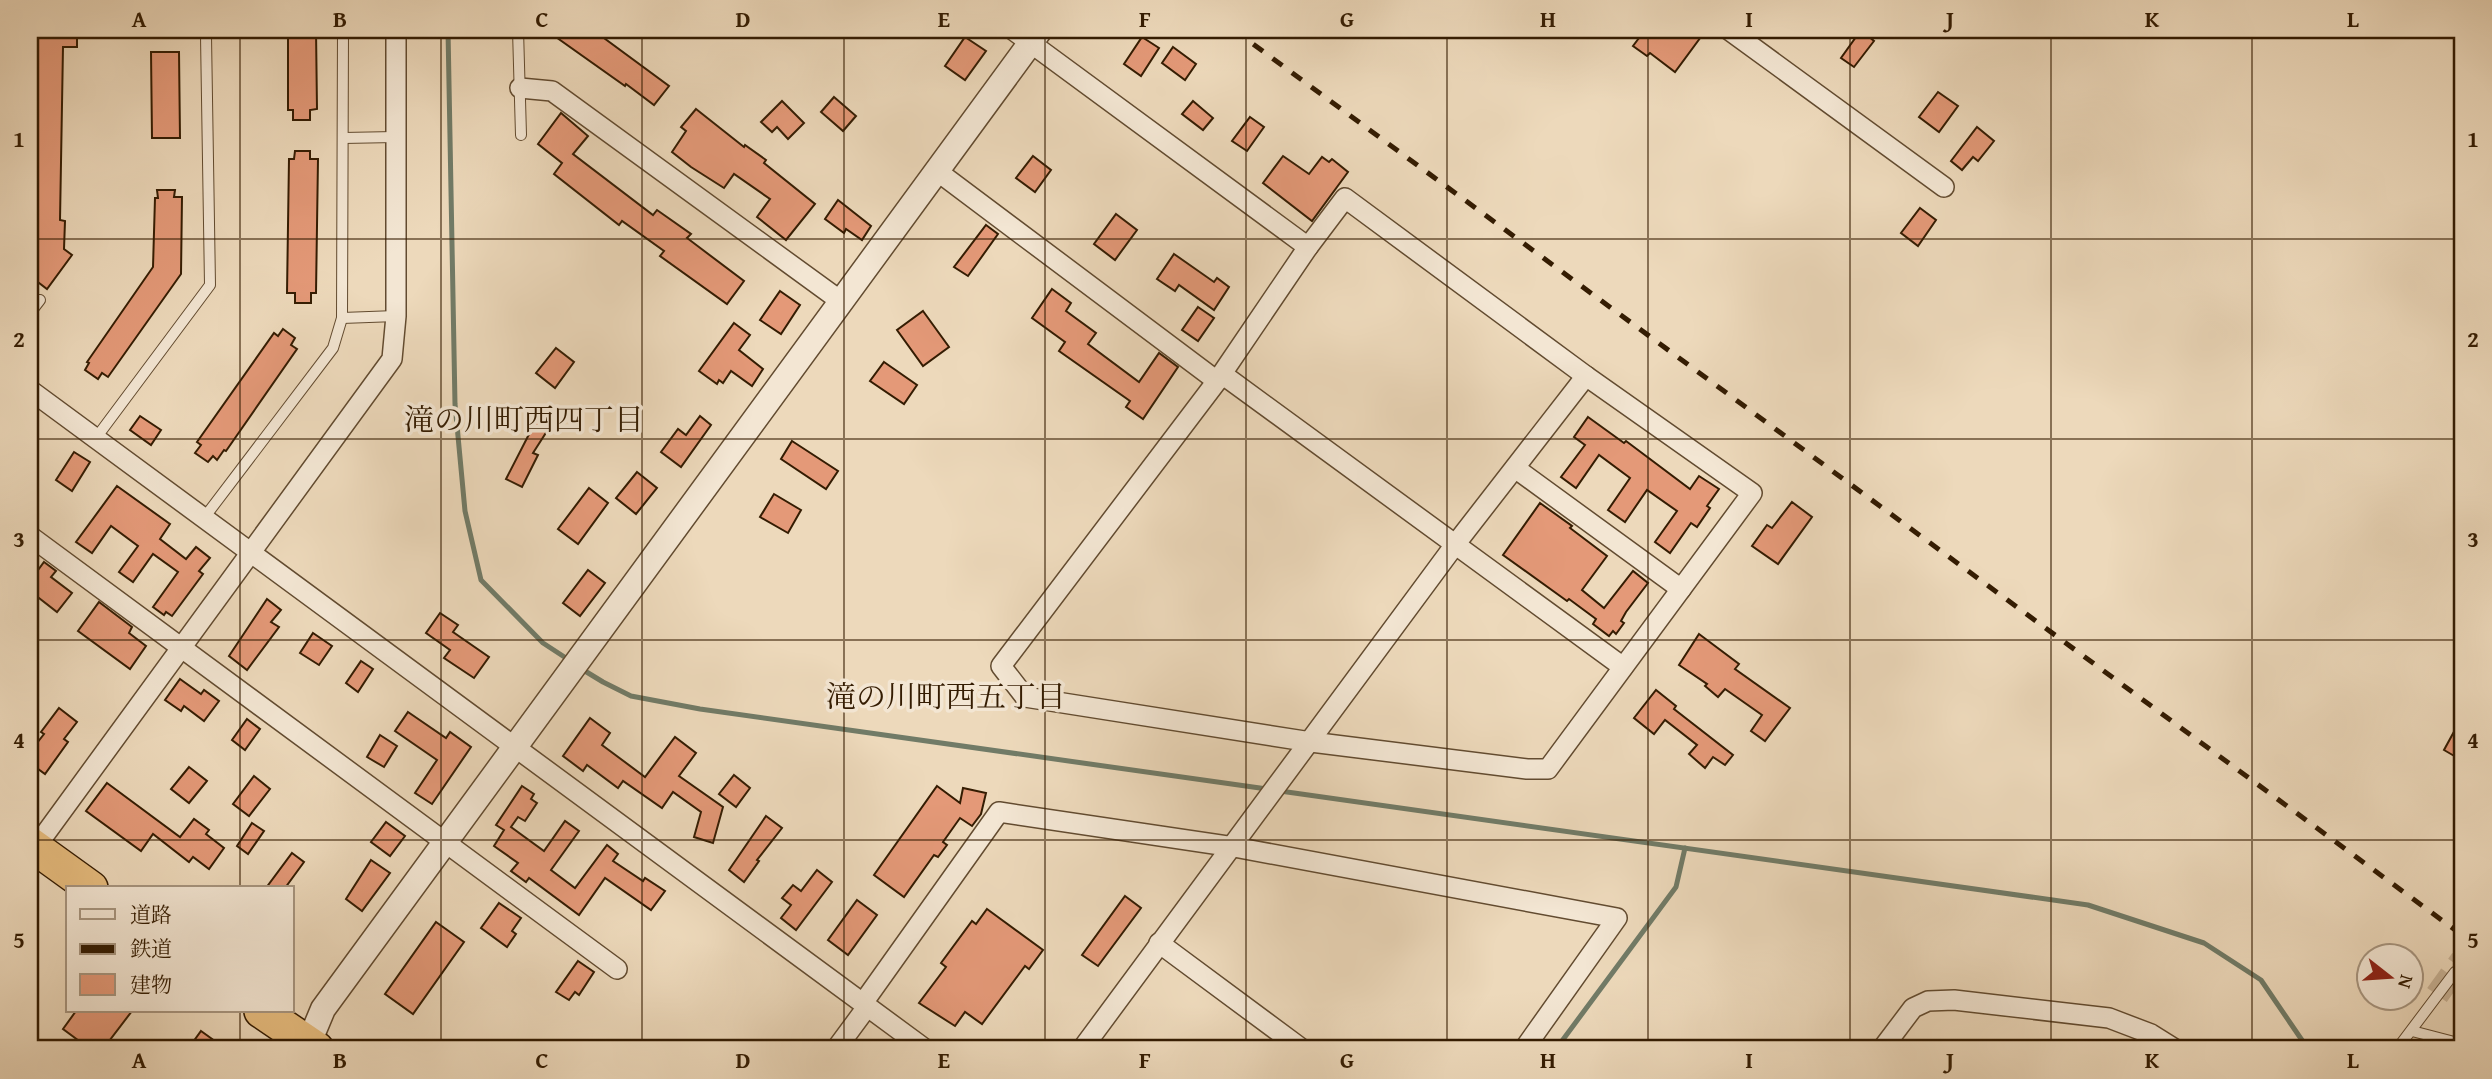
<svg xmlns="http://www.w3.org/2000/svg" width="2492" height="1079" font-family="'Gentium Book Plus','Noto Serif JP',serif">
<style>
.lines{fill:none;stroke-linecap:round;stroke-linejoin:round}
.stream{stroke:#717b67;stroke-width:5}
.building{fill:#e49978;stroke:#341c02;stroke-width:2}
.tertiary-tunnel{stroke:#c8b396;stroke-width:24;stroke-dasharray:24 12;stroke-linecap:butt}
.service-casing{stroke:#624b30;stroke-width:12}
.minor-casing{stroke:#624b30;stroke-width:22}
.tertiary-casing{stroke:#624b30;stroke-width:27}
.trunk-casing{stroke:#341c02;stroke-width:36}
.service{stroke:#f3e6d3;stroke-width:10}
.minor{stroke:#f3e6d3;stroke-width:19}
.tertiary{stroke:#f3e6d3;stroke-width:24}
.trunk{stroke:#e6bc7e;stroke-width:33}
.rail{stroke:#341c02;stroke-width:5;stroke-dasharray:12 12;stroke-linecap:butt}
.grid{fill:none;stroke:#341c02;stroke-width:2;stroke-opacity:0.55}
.labels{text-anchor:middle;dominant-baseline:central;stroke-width:7;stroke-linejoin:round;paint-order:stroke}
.neighbourhood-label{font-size:30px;fill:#341c02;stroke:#f3e6d3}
.neatline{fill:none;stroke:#341c02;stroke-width:2.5}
.grid-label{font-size:23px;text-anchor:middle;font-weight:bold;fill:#341c02}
</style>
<rect width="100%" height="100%" fill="#edd9bb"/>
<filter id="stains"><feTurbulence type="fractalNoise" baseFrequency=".00286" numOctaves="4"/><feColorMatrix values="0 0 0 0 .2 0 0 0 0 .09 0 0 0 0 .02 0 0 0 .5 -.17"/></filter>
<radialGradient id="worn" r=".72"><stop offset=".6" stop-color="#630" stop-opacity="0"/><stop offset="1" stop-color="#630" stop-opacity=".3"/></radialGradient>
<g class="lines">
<g class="stream">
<polyline points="448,30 455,404 465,511 481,580 543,643 569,660"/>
<polyline points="580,668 603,682 631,696 700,709 1267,789"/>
<polyline points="1280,791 2088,905 2204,943 2261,980 2308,1049"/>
<polyline points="1556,1049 1676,887 1685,848"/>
</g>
</g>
<g class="building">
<polygon points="30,30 77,30 77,47 63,47 60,220 65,221 64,249 72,255 47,289 30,276"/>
<polygon points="288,30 316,30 317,109 310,110 310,120 293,120 293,110 288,110"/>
<polygon points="546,30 593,30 669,86 654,105 626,84 625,86"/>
<polygon points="1645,30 1706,30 1675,72 1650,53 1647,56 1633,46"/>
<polygon points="1861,30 1874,41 1854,67 1841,58"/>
<polygon points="965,37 986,51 965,80 945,66"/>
<polygon points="1142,37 1159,48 1141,76 1124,64"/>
<polygon points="1173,47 1196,64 1185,80 1162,63"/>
<polygon points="151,52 179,52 180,138 152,138"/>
<polygon points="1938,92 1958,106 1939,132 1919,117"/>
<polygon points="834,97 856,116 843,131 821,112"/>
<polygon points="782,101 804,123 788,139 777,127 772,132 761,122"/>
<polygon points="1193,101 1213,118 1203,130 1182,114"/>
<polygon points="696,109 744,147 745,145 766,160 764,163 815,204 786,240 757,217 770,199 734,174 724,188 691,167 672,152 686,131 681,127"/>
<polygon points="561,113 588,136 573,154 653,215 657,210 691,234 687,238 744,281 727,304 660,256 664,251 622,221 619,225 554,174 562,163 538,144"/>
<polygon points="1250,117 1264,127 1247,151 1232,141"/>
<polygon points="1977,127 1994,141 1978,161 1973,157 1962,170 1951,161"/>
<polygon points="295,151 310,151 310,159 318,159 316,293 311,293 311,303 295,303 295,293 287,293 289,159 294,159"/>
<polygon points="1033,156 1051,170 1035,192 1016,178"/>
<polygon points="1283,156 1309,174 1322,157 1329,162 1332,159 1348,172 1312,221 1263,183"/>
<polygon points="157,190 175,190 174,197 182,197 181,274 108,377 102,373 98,379 85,370 89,363 87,362 153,267 155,198 158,198"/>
<polygon points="838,200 871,226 862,240 846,229 844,233 825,219"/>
<polygon points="1920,208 1936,220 1918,246 1901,233"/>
<polygon points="1116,214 1137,230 1115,260 1094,244"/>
<polygon points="986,225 998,234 968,276 954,267"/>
<polygon points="1174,254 1214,282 1217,278 1229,287 1214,310 1179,285 1175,291 1157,279"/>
<polygon points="1052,289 1071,303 1066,311 1096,333 1088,344 1139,382 1159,353 1178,367 1143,419 1126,407 1130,401 1059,351 1065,342 1032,318"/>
<polygon points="780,291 800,305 781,334 760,320"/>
<polygon points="1198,307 1214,318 1198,341 1182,330"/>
<polygon points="923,311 949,347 923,366 897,330"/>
<polygon points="734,323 750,335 739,350 763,369 752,386 731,371 723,383 719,380 717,384 699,371"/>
<polygon points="283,329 295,338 291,345 297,349 226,451 224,450 217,460 213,456 208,462 195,453 201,445 197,442 274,333 278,336"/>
<polygon points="556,348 574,362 555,388 536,373"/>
<polygon points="884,362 917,385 904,404 870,381"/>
<polygon points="542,409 556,417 533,453 538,455 522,487 506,479"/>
<polygon points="140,416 161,430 151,445 130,430"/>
<polygon points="700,416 711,425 681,467 661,452 678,429 686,435"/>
<polygon points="1588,417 1624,443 1626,441 1690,489 1699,476 1719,489 1707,506 1710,508 1697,527 1691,523 1670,553 1655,542 1677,511 1647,490 1625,522 1608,510 1630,478 1599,455 1576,488 1561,477 1585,445 1574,437"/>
<polygon points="792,441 838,471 826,489 781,459"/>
<polygon points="74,452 90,462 72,491 56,480"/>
<polygon points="637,472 657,488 636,514 616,498"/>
<polygon points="117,486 170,524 160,539 186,559 196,547 210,558 199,571 203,574 172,616 166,612 164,615 153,607 178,572 153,554 133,582 119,572 138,546 111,526 92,553 76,542"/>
<polygon points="589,488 608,503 578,544 558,529"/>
<polygon points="774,494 801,510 788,533 760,517"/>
<polygon points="1792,502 1812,517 1778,564 1752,546 1767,525 1772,528"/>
<polygon points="1540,503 1572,526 1570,528 1607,556 1582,590 1604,608 1633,571 1648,583 1626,612 1621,621 1624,623 1616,634 1613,631 1609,636 1593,624 1596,619 1569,599 1567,601 1503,555"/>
<polygon points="44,562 56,571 51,577 72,593 57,612 30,591 30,564 38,570"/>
<polygon points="588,570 605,583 580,616 563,603"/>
<polygon points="267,599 281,610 271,622 279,627 247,670 229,656"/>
<polygon points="99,602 132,627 129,633 146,646 130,669 78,631"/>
<polygon points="440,613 458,625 453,632 489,657 474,678 444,658 450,650 426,633"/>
<polygon points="313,633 332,646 319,665 300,653"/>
<polygon points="1699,634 1739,664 1735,669 1790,708 1765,741 1751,731 1762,715 1725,689 1718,697 1705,686 1707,684 1679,665"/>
<polygon points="361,661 373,669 358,692 346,683"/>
<polygon points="180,679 201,694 204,690 219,701 204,721 184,706 181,711 165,700"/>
<polygon points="1656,690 1676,706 1674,709 1733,755 1725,765 1713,757 1705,768 1689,754 1697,745 1665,720 1654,734 1634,718"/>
<polygon points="59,708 77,722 64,739 68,742 45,774 30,763 30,752 44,734 41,732"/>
<polygon points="408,712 446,738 450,732 471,747 432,804 415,793 437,760 395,731"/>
<polygon points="2462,717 2462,747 2456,757 2444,750"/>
<polygon points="590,718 610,733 602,745 645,777 675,737 696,753 679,776 723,807 713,843 694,837 701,812 673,792 662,808 623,781 618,788 587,765 583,771 563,756"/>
<polygon points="247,719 260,729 245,750 232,740"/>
<polygon points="380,735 397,746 384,767 367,757"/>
<polygon points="189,767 207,781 189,803 171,789"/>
<polygon points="734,775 750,788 736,807 719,794"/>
<polygon points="254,776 270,789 249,816 233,804"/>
<polygon points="107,783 180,837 194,819 209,830 206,834 224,848 209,869 193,857 189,862 153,834 141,851 86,811"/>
<polygon points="522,786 534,794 531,799 537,803 525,821 518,817 511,827 544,851 565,821 579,831 551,870 575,888 607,845 618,854 613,861 643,881 645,878 665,891 651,910 605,878 579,915 529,878 526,882 511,871 518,863 494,846 504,830 496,825"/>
<polygon points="937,786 960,803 963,788 986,793 981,814 972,826 960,818 943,842 947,845 938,857 934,855 904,897 874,875"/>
<polygon points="766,816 782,828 757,860 759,861 744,882 729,870"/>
<polygon points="386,822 405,836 390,856 371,842"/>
<polygon points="252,823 264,831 248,854 237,846"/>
<polygon points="292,853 304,862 285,888 266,888"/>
<polygon points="371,860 390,873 362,911 346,899"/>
<polygon points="817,870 832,882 796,930 781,918 791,905 782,898 793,885 801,891"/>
<polygon points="1125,896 1141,908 1098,966 1082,955"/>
<polygon points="857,900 877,915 848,955 828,940"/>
<polygon points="499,903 521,918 512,931 516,934 507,947 481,928"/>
<polygon points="987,909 1043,950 1029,969 1025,966 982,1024 965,1012 955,1026 919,1003 946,967 941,963 972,921 976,924"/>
<polygon points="436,922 464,942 413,1014 385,994"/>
<polygon points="578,961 594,972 579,995 575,992 569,1000 556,992"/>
<polygon points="76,1011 132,1011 103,1049 90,1049 63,1029"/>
<polygon points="201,1031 226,1049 188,1049"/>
</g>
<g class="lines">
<polyline class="tertiary-tunnel" points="2437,995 2462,960"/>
<defs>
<g id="service">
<polyline points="518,30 521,135"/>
<polyline points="343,138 395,137"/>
<polyline points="30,313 40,300"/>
<polyline points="342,318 396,316"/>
<polyline points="96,438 210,285 206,36 210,30"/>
<polyline points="204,518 333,348 342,318 343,30"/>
<polyline points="2412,1031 2462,1044"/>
<polyline points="2397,1049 2455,972"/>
</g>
<g id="minor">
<polyline points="1013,30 1308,247"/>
<polyline points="1729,30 1944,187"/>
<polyline points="520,88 552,91 842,302"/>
<polyline points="937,171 1217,381"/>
<polygon points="1345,198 1586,376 1752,493 1548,769 1527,769 1311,742 1025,697 1001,666 1217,381 1308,247"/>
<polyline points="1222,374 1623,667"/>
<polyline points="30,390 925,1049"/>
<polyline points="1515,468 1681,589"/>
<polyline points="30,536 617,969"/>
<polyline points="35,848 392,359 396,316 396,30"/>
<polyline points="1159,943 1302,1049"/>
<polyline points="863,1003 999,812 1234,847 1617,918 1524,1049"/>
<polyline points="836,1049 867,1007"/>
<polyline points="1082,1049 1454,546 1586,376"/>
<polyline points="1882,1049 1913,1008 1928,1001 1954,1000 2109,1018 2151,1034 2175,1049"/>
</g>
<polyline id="tertiary" points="308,1045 323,1009 1040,30"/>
<g id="trunk">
<polyline points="30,844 91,888"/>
<polyline points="261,1011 317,1049"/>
</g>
</defs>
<use href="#service" class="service-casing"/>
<use href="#minor" class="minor-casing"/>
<use href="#tertiary" class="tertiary-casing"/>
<use href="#trunk" class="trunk-casing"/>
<use href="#service" class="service"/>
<use href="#minor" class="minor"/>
<use href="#tertiary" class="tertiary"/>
<use href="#trunk" class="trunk"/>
<polyline class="rail" points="1234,30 2462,935"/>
</g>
<path class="grid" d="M 240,30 L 240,888M 441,30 L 441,1049M 642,30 L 642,1049M 844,30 L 844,1049M 1045,30 L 1045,1049M 1246,30 L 1246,1049M 1447,30 L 1447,1049M 1648,30 L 1648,1049M 1850,30 L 1850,1049M 2051,30 L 2051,1049M 2252,30 L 2252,1049M 30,239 L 2462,239M 30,439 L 2462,439M 30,640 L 2462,640M 30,840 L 2462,840M 240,1011 L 240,1049"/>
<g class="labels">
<g class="neighbourhood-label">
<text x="524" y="419">滝の川町西四丁目</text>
<text x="946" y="696">滝の川町西五丁目</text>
</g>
</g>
<rect width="2492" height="1079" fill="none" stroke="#edd9bb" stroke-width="77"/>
<rect x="66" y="886" width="228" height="126" fill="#f3e6d3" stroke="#a7957f" stroke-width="2"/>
<rect x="80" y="909" width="35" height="10" fill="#f3e6d3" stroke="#a7957f" stroke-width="2"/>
<text x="130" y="922" font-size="21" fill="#341c02">道路</text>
<rect x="80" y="944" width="35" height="10" fill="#341c02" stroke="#a7957f" stroke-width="2"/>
<text x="130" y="956" font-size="21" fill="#341c02">鉄道</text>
<rect x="80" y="974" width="35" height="21" fill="#e49978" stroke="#a7957f" stroke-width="2"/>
<text x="130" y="992" font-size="21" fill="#341c02">建物</text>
<g transform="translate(2390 977) rotate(107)"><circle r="33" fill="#f3e6d3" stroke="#a7957f" stroke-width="2"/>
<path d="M0-5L12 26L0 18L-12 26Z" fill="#8f2418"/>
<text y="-10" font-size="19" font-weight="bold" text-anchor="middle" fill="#341c02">N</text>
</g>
<rect x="38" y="38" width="2416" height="1002" class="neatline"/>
<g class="grid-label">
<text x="139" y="27">A</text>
<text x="340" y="27">B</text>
<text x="542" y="27">C</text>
<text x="743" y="27">D</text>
<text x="944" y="27">E</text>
<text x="1145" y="27">F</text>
<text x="1347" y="27">G</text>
<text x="1548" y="27">H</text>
<text x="1749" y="27">I</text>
<text x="1950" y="27">J</text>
<text x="2152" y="27">K</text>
<text x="2353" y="27">L</text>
<text x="19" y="147">1</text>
<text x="2473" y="147">1</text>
<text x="19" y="347">2</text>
<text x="2473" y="347">2</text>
<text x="19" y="547">3</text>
<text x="2473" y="547">3</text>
<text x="19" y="748">4</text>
<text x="2473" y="748">4</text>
<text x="19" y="948">5</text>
<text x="2473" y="948">5</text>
<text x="139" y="1068">A</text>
<text x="340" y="1068">B</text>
<text x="542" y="1068">C</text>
<text x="743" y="1068">D</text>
<text x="944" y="1068">E</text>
<text x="1145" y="1068">F</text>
<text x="1347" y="1068">G</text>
<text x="1548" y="1068">H</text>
<text x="1749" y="1068">I</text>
<text x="1950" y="1068">J</text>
<text x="2152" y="1068">K</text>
<text x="2353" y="1068">L</text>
</g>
<rect width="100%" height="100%" filter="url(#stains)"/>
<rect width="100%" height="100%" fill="url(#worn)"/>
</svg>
